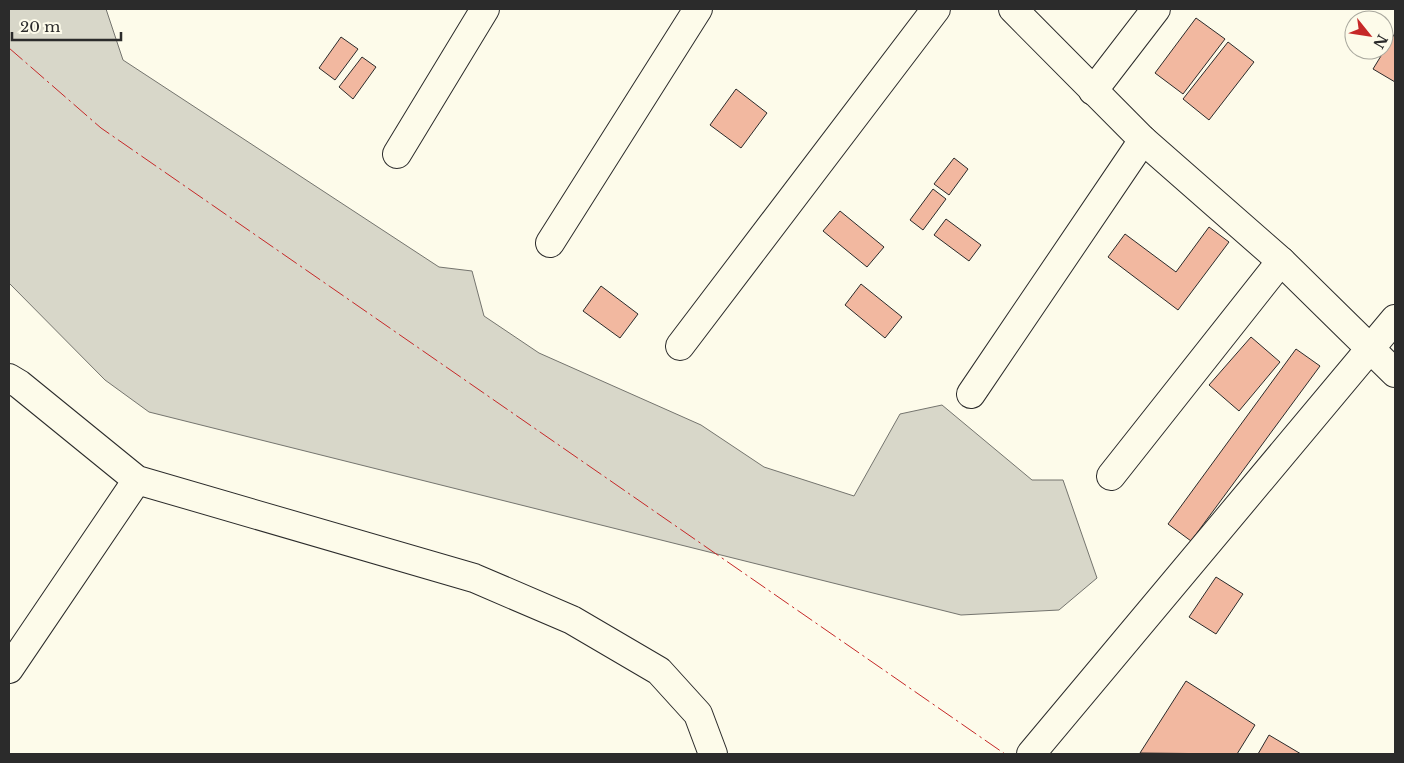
<svg xmlns="http://www.w3.org/2000/svg" width="1404" height="763" font-family="'Libre Baskerville',serif">
<style>
.water{fill:#d8d7c9;stroke:#74746e}
.building{fill:#f2b8a0;stroke:#2b2b2b}
.lines{fill:none;stroke-linecap:round;stroke-linejoin:round}
.street-casing{stroke:#2b2b2b;stroke-width:30}
.secondary-casing{stroke:#2b2b2b;stroke-width:30}
.street{stroke:#fdfbea;stroke-width:28}
.secondary{stroke:#fdfbea;stroke-width:28}
.power{stroke:#c62828;stroke-width:1;stroke-dasharray:18 4 2.5 4;stroke-linecap:butt}
</style>
<rect width="100%" height="100%" fill="#fdfbea"/>
<polygon class="water" points="9,9 106,9 123,60 439,267 472,271 484,316 539,353 701,425 764,467 854,496 900,414 942,405 1032,480 1063,480 1097,578 1059,610 961,615 149,412 105,380 9,283"/>
<g class="building">
<polygon points="1196,18 1225,39 1183,94 1155,73"/>
<polygon points="1395,33 1395,82 1373,69"/>
<polygon points="341,37 358,49 335,80 319,68"/>
<polygon points="1228,42 1254,62 1209,120 1183,99"/>
<polygon points="362,57 376,67 353,99 339,87"/>
<polygon points="736,89 767,113 741,148 710,125"/>
<polygon points="954,158 968,169 949,195 934,184"/>
<polygon points="933,189 946,199 923,230 910,220"/>
<polygon points="840,211 884,247 867,267 823,231"/>
<polygon points="946,219 981,245 969,261 934,235"/>
<polygon points="1209,227 1229,242 1178,310 1108,257 1125,234 1176,272"/>
<polygon points="861,284 902,317 885,338 845,305"/>
<polygon points="601,286 638,314 620,338 583,311"/>
<polygon points="1251,337 1280,362 1239,411 1209,385"/>
<polygon points="1296,349 1320,366 1191,541 1168,524"/>
<polygon points="1216,577 1243,594 1216,634 1189,617"/>
<polygon points="1186,681 1255,725 1237,754 1140,753"/>
<polygon points="1269,735 1301,754 1258,754"/>
</g>
<g class="lines">
<defs>
<g id="street">
<polyline points="1093,91 1156,9"/>
<polyline points="397,154 485,9"/>
<polyline points="550,243 698,9"/>
<polyline points="680,346 936,9"/>
<polyline points="9,378 19,384 137,480 474,578 572,620 659,671 698,714 713,754"/>
<polyline points="971,394 1143,140"/>
<polyline points="1111,476 1281,261"/>
<polyline points="9,669 137,480"/>
<polyline points="1031,754 1395,319"/>
</g>
<polyline id="secondary" points="1013,9 1143,140 1281,261 1395,373"/>
</defs>
<use href="#street" class="street-casing"/>
<use href="#secondary" class="secondary-casing"/>
<use href="#street" class="street"/>
<use href="#secondary" class="secondary"/>
<polyline class="power" points="9,48 101,128 1005,754"/>
</g>
<rect width="1404" height="763" fill="none" stroke="#2b2b2b" stroke-width="20"/>
<g transform="translate(1369 35) rotate(120)"><circle r="24" fill="#fdfbea" stroke="#a9a89e"/>
<path d="M0-4L9 19L0 12L-9 19Z" fill="#c62828"/>
<text y="-8" font-size="14" font-weight="bold" text-anchor="middle" fill="#2b2b2b">N</text>
</g>
<path d="M12 32v8h109v-8" fill="none" stroke="#2b2b2b" stroke-width="2.5"/>
<text x="20" y="32" font-size="15" fill="#2b2b2b" stroke="#fdfbea" stroke-width="4" paint-order="stroke">20 m</text>
</svg>
